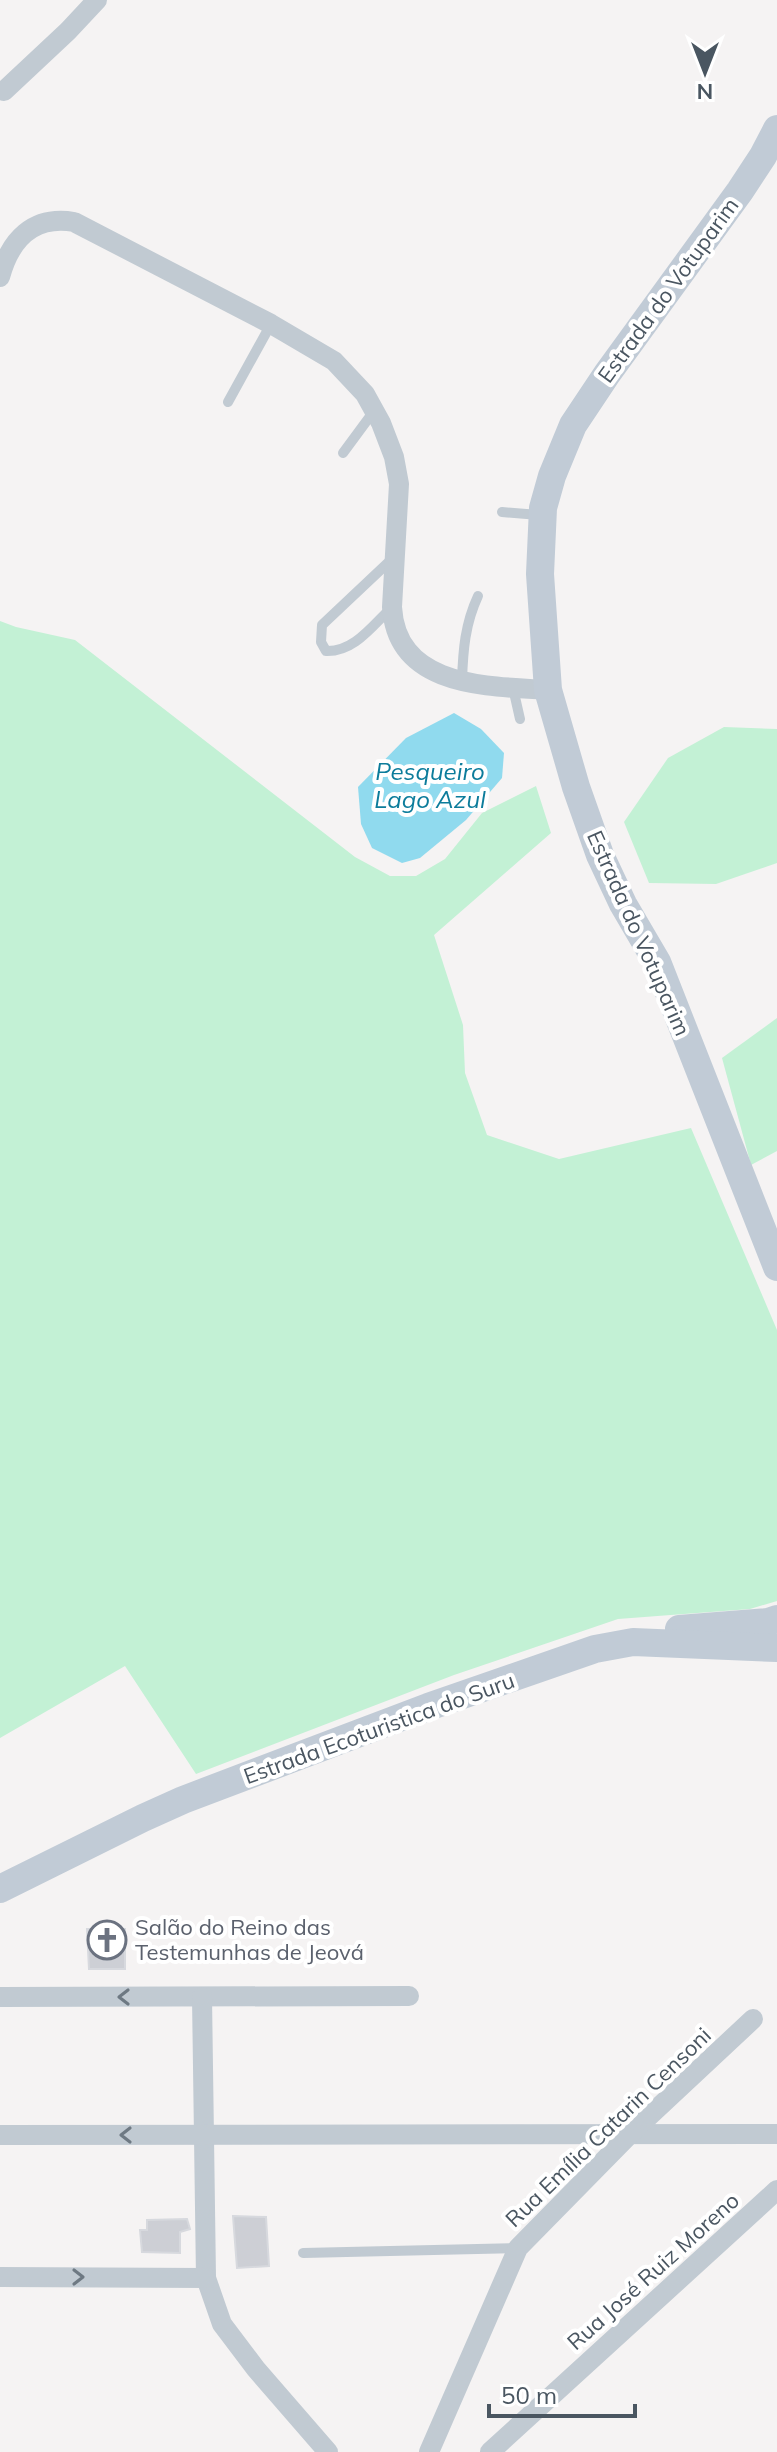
<svg xmlns="http://www.w3.org/2000/svg" width="777" height="2452" font-family="Mulish,sans-serif">
<style>
.green{fill:#c3f1d5}
.water{fill:#90daee}
.building{fill:#cdcfd5;stroke:#d7d9de;stroke-width:2}
.lines{fill:none;stroke-linecap:round;stroke-linejoin:round}
.lane{stroke:#c1cad2;stroke-width:10}
.street{stroke:#c1cad2;stroke-width:20}
.secondary{stroke:#c1cbd6;stroke-width:28}
.oneway{stroke:#6e7983}
.labels{text-anchor:middle;dominant-baseline:central;stroke-width:8;stroke-linejoin:round;paint-order:stroke}
.street-label{font-size:22px;fill:#4a5661;stroke:#fff}
.worship-label{font-size:22px;fill:#5b616d;stroke:#fff;text-anchor:start}
.water-label{font-size:24px;font-style:italic;fill:#0c7c9b;stroke:#fff}
</style>
<rect width="100%" height="100%" fill="#f5f3f3"/>
<g class="green">
<polygon points="0,621 16,627 75,640 355,857 390,876 416,876 445,859 482,813 536,786 551,833 434,935 463,1025 465,1073 487,1135 559,1159 691,1128 777,1330 777,1601 750,1609 618,1619 454,1675 196,1774 125,1666 0,1738"/>
<polygon points="724,727 777,729 777,863 716,884 649,883 624,822 668,758"/>
<polygon points="777,1018 777,1151 751,1165 722,1058"/>
</g>
<polygon class="water" points="454,713 481,729 504,753 502,778 466,820 420,858 402,863 372,848 361,824 358,787 406,738"/>
<g class="building">
<polygon points="87,1929 125,1929 125,1969 89,1969"/>
<polygon points="233,2216 266,2217 269,2266 237,2268"/>
<polygon points="187,2219 190,2229 180,2232 180,2253 142,2252 140,2230 147,2230 147,2220"/>
</g>
<g class="lines">
<g class="lane">
<polyline points="228,402 271,324"/>
<polyline points="343,453 374,411"/>
<polyline points="502,512 539,515"/>
<path d="M 392,607 C 372,626 354,652 326,651 L 321,642 L 322,625 L 392,559"/>
<path d="M 462,681 C 463,650 465,624 478,596"/>
<polyline points="513,688 520,719"/>
<polyline points="303,2253 518,2248"/>
</g>
<g class="street">
<polyline points="4,91 68,31 97,0"/>
<path d="M 0,277 C 10,240 33,215 74,222 L 271,324 L 334,361 L 365,394 L 381,423 L 394,457 L 399,484 L 392,607 C 397,688 487,686 548,690"/>
<polyline points="0,1997 409,1996"/>
<polyline points="202,1997 206,2278 222,2324 256,2369 328,2452"/>
<polyline points="0,2135 777,2134"/>
<polyline points="0,2277 206,2278"/>
<polyline points="429,2452 518,2248 630,2134 753,2019"/>
<polyline points="490,2452 777,2190"/>
</g>
<g class="secondary">
<polyline points="777,129 763,156 740,191 607,374 573,425 552,476 543,508 540,574 548,690 576,787 600,855 623,904 657,962 777,1267"/>
<polyline points="679,1629 768,1622 777,1619"/>
<polyline points="0,1889 143,1818 183,1800 428,1707 595,1649 633,1642 777,1648"/>
</g>
</g>
<defs><path id="oneway-chevron" d="M-2-3.5L2.5 0L-2 3.5" fill="none" stroke-width="1.6" stroke-linecap="round" stroke-linejoin="round" transform="scale(2)"/></defs>
<g class="oneway">
<use href="#oneway-chevron" transform="translate(124 1997) rotate(180)"/>
<use href="#oneway-chevron" transform="translate(126 2135) rotate(180)"/>
<use href="#oneway-chevron" transform="translate(78 2277)"/>
</g>
<defs>
<symbol id="church-ring" viewBox="-11 -11 22 22"><circle r="9.5" fill="#fff" stroke="#6b7280" stroke-width="1.5"/><path d="M-1.2-6h2.4v3.5h3.3v2.4h-3.3V6h-2.4V-.1h-3.3v-2.4h3.3Z" fill="#6b7280"/></symbol>
</defs>
<g fill-rule="evenodd">
<use href="#church-ring" x="85" y="1918" width="44" height="44"/>
</g>
<g class="labels">
<g class="street-label">
<text transform="translate(668 290) rotate(-54)">Estrada do Votuparim</text>
<text transform="translate(639 933) rotate(66)">Estrada do Votuparim</text>
<text transform="translate(379 1728) rotate(-20)">Estrada Ecoturistica do Suru</text>
<text transform="translate(608 2127) rotate(-44)">Rua Emília Catarin Censoni</text>
<text transform="translate(653 2271) rotate(-42)">Rua José Ruiz Moreno</text>
</g>
<g class="worship-label">
<text x="135" y="1927">Salão do Reino das<tspan x="135" dy="25">Testemunhas de Jeová</tspan></text>
</g>
<g class="water-label">
<text x="430" y="771">Pesqueiro<tspan x="430" dy="28">Lago Azul</tspan></text>
</g>
</g>
<g transform="translate(705 72) rotate(180)" stroke="#ffffff" stroke-width="6" paint-order="stroke">
<path d="M0-6L14 30L0 20L-14 30Z" fill="#4a5661"/>
<text y="-12" font-size="22" font-weight="bold" text-anchor="middle" fill="#4a5661">N</text>
</g>
<path d="M489 2404v12h146v-12" fill="none" stroke="#4a5661" stroke-width="4"/>
<text x="501" y="2404" font-size="24" fill="#4a5661" stroke="#ffffff" stroke-width="6" paint-order="stroke">50 m</text>
</svg>
